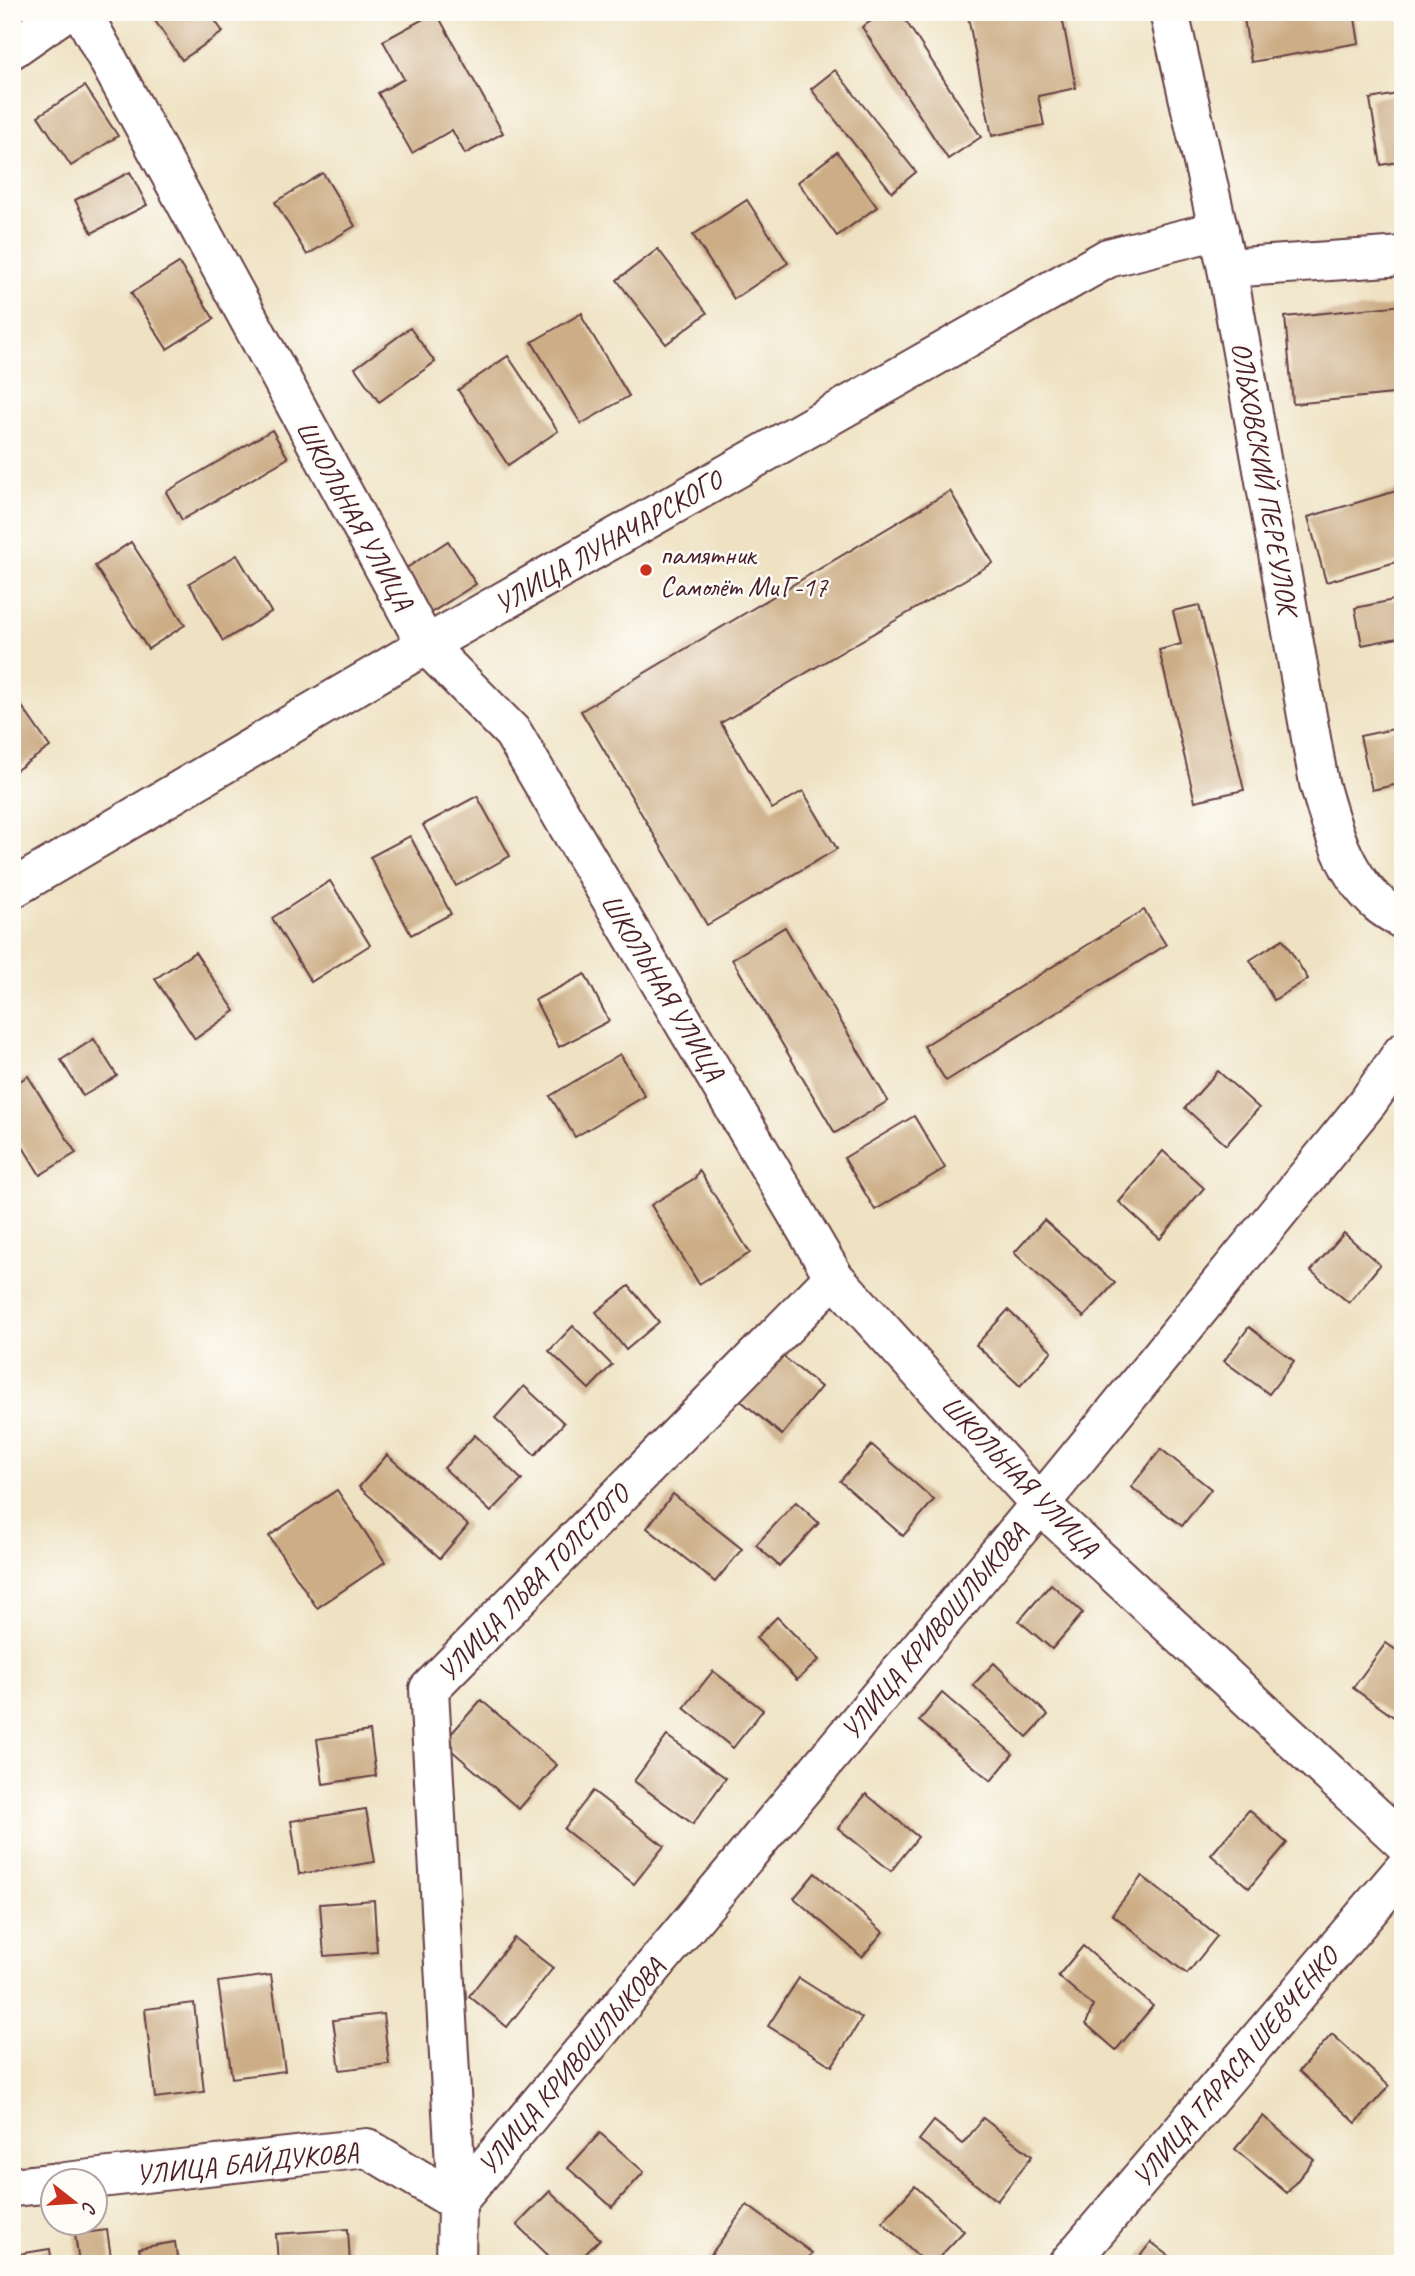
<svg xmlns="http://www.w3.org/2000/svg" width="1415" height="2276" font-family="Caveat,sans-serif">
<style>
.building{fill:#ccad86}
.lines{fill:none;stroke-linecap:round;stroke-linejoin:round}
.minor-casing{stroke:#633c42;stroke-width:42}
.minor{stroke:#fff;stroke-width:38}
.poi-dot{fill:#c8321e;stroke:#fdfcf7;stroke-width:2.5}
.labels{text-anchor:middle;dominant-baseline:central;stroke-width:5;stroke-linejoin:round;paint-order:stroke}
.street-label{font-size:28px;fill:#4a1f2b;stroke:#fdfcf7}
.poi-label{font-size:28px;fill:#4a1f2b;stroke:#fdfcf7;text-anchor:start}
</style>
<rect width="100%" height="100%" fill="#fdfcf7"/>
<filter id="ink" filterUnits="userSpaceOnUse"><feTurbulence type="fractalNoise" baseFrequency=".0143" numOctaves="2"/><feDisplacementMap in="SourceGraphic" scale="14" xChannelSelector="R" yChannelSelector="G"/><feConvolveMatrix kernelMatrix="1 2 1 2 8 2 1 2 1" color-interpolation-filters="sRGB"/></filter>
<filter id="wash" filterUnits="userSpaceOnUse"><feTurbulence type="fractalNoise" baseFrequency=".00686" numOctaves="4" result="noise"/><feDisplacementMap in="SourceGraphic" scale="28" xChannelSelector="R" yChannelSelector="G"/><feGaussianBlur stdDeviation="1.57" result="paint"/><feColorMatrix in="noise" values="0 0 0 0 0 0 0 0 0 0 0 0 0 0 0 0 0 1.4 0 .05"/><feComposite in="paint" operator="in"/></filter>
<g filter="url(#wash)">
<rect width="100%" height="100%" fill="#efe2c3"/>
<g id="blocks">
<g class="building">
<polygon points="149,12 209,12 223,32 182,60"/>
<polygon points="436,12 503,133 465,154 452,130 412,153 378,93 404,79 383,41"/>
<polygon points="885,12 900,12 981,137 948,159 862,27"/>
<polygon points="967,12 1061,12 1076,88 1038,96 1044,125 992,136"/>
<polygon points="1243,12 1354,12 1359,43 1251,62"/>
<polygon points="835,70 916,172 892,192 811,89"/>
<polygon points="85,86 118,136 71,166 38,116"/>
<polygon points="1403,93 1403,161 1381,165 1370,99"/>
<polygon points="837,152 877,207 837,236 798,182"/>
<polygon points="130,172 147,205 92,233 75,200"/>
<polygon points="323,173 355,226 307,255 275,202"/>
<polygon points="747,200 788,263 734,299 693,235"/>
<polygon points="658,249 707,313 666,344 617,280"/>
<polygon points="179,263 214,319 167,349 131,293"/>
<polygon points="1403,305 1403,393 1293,404 1285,317"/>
<polygon points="582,313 583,319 629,396 581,424 532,342"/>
<polygon points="410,328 435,362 379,402 355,368"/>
<polygon points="508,356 558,431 508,465 458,390"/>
<polygon points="272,430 288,458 182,520 166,492"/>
<polygon points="1403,489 1403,560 1326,582 1308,517"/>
<polygon points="950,491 993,563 721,723 772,809 803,791 837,849 707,925 581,711"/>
<polygon points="448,541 476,584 429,614 402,571"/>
<polygon points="131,542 185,625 148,649 95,566"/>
<polygon points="237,555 271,612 223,641 189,583"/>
<polygon points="1403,598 1403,637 1362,645 1355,608"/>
<polygon points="1199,605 1244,790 1195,801 1159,650 1181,644 1173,611"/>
<polygon points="12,692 50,747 12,773"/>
<polygon points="1403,727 1403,783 1372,790 1360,736"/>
<polygon points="477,796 510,856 456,886 423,825"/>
<polygon points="410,836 451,914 411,935 370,857"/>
<polygon points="330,881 370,945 311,982 272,918"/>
<polygon points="1144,910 1166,945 946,1081 924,1046"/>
<polygon points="785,927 888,1101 835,1133 732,959"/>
<polygon points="1283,939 1308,979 1274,1000 1250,960"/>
<polygon points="195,952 235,1011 195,1039 155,979"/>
<polygon points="585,974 609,1021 559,1047 535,1000"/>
<polygon points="94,1039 117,1076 83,1096 61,1060"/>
<polygon points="620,1054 645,1096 575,1137 550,1096"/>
<polygon points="1218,1071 1259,1108 1226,1145 1185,1108"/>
<polygon points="28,1076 76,1153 40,1175 12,1129 12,1086"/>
<polygon points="914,1116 945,1168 875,1210 844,1158"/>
<polygon points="1163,1151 1204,1188 1160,1239 1119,1202"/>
<polygon points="699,1170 750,1253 699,1284 651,1205 695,1178"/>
<polygon points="1044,1220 1115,1283 1084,1317 1014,1253"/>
<polygon points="1344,1233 1380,1265 1349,1303 1311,1271"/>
<polygon points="629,1286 659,1322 626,1350 596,1312"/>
<polygon points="1008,1310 1052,1351 1020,1386 976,1345"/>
<polygon points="573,1326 612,1365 589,1389 549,1351"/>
<polygon points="1249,1327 1294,1361 1269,1394 1224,1361"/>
<polygon points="779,1353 821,1387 782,1435 740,1400"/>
<polygon points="524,1386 564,1423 535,1455 495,1418"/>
<polygon points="475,1435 522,1480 491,1512 444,1468"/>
<polygon points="872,1445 934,1500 903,1536 840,1481"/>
<polygon points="1161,1449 1211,1489 1182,1526 1131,1487"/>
<polygon points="387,1455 468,1525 440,1558 359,1487"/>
<polygon points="337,1490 385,1562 317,1608 269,1536"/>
<polygon points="673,1494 742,1549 715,1582 647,1528"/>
<polygon points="796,1502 819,1523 779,1566 756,1545"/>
<polygon points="1051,1584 1083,1613 1052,1649 1019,1621"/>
<polygon points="777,1617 819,1660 797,1680 756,1638"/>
<polygon points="1386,1643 1403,1655 1403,1713 1398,1720 1353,1688"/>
<polygon points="994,1663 1048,1715 1027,1737 973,1685"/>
<polygon points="713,1671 763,1710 733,1748 684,1708"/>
<polygon points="942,1693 1013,1754 991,1781 919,1721"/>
<polygon points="481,1700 557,1765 519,1809 443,1743"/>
<polygon points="370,1731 376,1776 323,1784 317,1739"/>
<polygon points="667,1736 726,1778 693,1824 634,1781"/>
<polygon points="593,1791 664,1846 634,1884 564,1829"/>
<polygon points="866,1794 918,1837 891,1871 838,1828"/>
<polygon points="366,1809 375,1862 299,1874 291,1821"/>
<polygon points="1249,1810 1287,1843 1249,1888 1211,1855"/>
<polygon points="815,1873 883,1932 862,1957 794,1898"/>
<polygon points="1142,1876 1217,1936 1187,1974 1112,1914"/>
<polygon points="374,1900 377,1952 324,1956 320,1904"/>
<polygon points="514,1938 553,1968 507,2027 469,1996"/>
<polygon points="1083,1946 1153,2006 1116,2050 1086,2024 1093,2006 1058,1976"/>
<polygon points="271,1975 285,2071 232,2078 218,1982"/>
<polygon points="799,1978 862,2018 832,2066 768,2026"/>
<polygon points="194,2003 204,2092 155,2098 145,2009"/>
<polygon points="383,2014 389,2064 340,2070 333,2020"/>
<polygon points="1332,2034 1389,2086 1356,2123 1299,2071"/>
<polygon points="1263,2116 1314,2160 1287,2193 1235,2149"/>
<polygon points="983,2118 1032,2156 997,2201 919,2140 934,2121 963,2144"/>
<polygon points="600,2133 644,2172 612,2207 568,2168"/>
<polygon points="915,2186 964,2231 933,2264 927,2264 882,2222"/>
<polygon points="550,2191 600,2239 576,2264 557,2264 517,2225"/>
<polygon points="747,2205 812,2253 804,2264 704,2264"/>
<polygon points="348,2229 350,2264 278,2264 276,2234"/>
<polygon points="107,2230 112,2264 79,2264 75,2234"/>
<polygon points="175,2242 178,2264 141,2264 139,2248"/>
<polygon points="1151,2242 1180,2264 1134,2264"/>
<polygon points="50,2249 52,2264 12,2264 12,2255"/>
</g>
</g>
</g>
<g filter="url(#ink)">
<use href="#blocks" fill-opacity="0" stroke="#633c42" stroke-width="2"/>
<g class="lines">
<defs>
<g id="minor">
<polyline points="82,12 426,645 513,733 834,1277 1040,1504 1403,1842"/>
<path d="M 1169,12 L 1227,268 L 1319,783 C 1331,826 1344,875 1380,905 C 1386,910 1395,915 1403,920"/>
<polyline points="12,49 65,12"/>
<polyline points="1227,268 1403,256"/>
<polyline points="12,889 426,645 1108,258 1219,230"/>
<polyline points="65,2182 367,2148 457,2202"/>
<polyline points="12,2187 52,2183"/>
<polyline points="457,2202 1040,1504 1368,1102 1403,1052"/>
<polyline points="456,2264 457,2202 429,1689 834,1277"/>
<polyline points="1068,2264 1403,1870"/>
</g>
</defs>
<use href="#minor" class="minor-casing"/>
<use href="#minor" class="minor"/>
</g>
</g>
<circle class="poi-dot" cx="646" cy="570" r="7"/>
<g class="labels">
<g class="street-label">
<text transform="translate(1265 478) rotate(80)">ОЛЬХОВСКИЙ ПЕРЕУЛОК</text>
<text transform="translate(355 515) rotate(61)">ШКОЛЬНАЯ УЛИЦА</text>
<text transform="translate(608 542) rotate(-30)">УЛИЦА ЛУНАЧАРСКОГО</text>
<text transform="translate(663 987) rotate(59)">ШКОЛЬНАЯ УЛИЦА</text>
<text transform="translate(1020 1476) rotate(46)">ШКОЛЬНАЯ УЛИЦА</text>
<text transform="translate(533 1583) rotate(-46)">УЛИЦА ЛЬВА ТОЛСТОГО</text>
<text transform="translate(934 1631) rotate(-50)">УЛИЦА КРИВОШЛЫКОВА</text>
<text transform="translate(571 2066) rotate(-50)">УЛИЦА КРИВОШЛЫКОВА</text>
<text transform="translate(1235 2067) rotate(-50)">УЛИЦА ТАРАСА ШЕВЧЕНКО</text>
<text transform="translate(247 2163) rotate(-6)">УЛИЦА БАЙДУКОВА</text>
</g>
<g class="poi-label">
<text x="660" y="554">памятник<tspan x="660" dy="32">Самолёт МиГ-17</tspan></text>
</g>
</g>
<rect width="1415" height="2276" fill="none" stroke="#fdfcf7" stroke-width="42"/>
<g transform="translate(74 2202) rotate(107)"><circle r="33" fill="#fdfcf7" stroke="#b5a4a5" stroke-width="2"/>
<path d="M0-5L12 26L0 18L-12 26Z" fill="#c8321e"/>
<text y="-10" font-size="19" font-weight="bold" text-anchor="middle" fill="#4a1f2b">С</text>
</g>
</svg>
